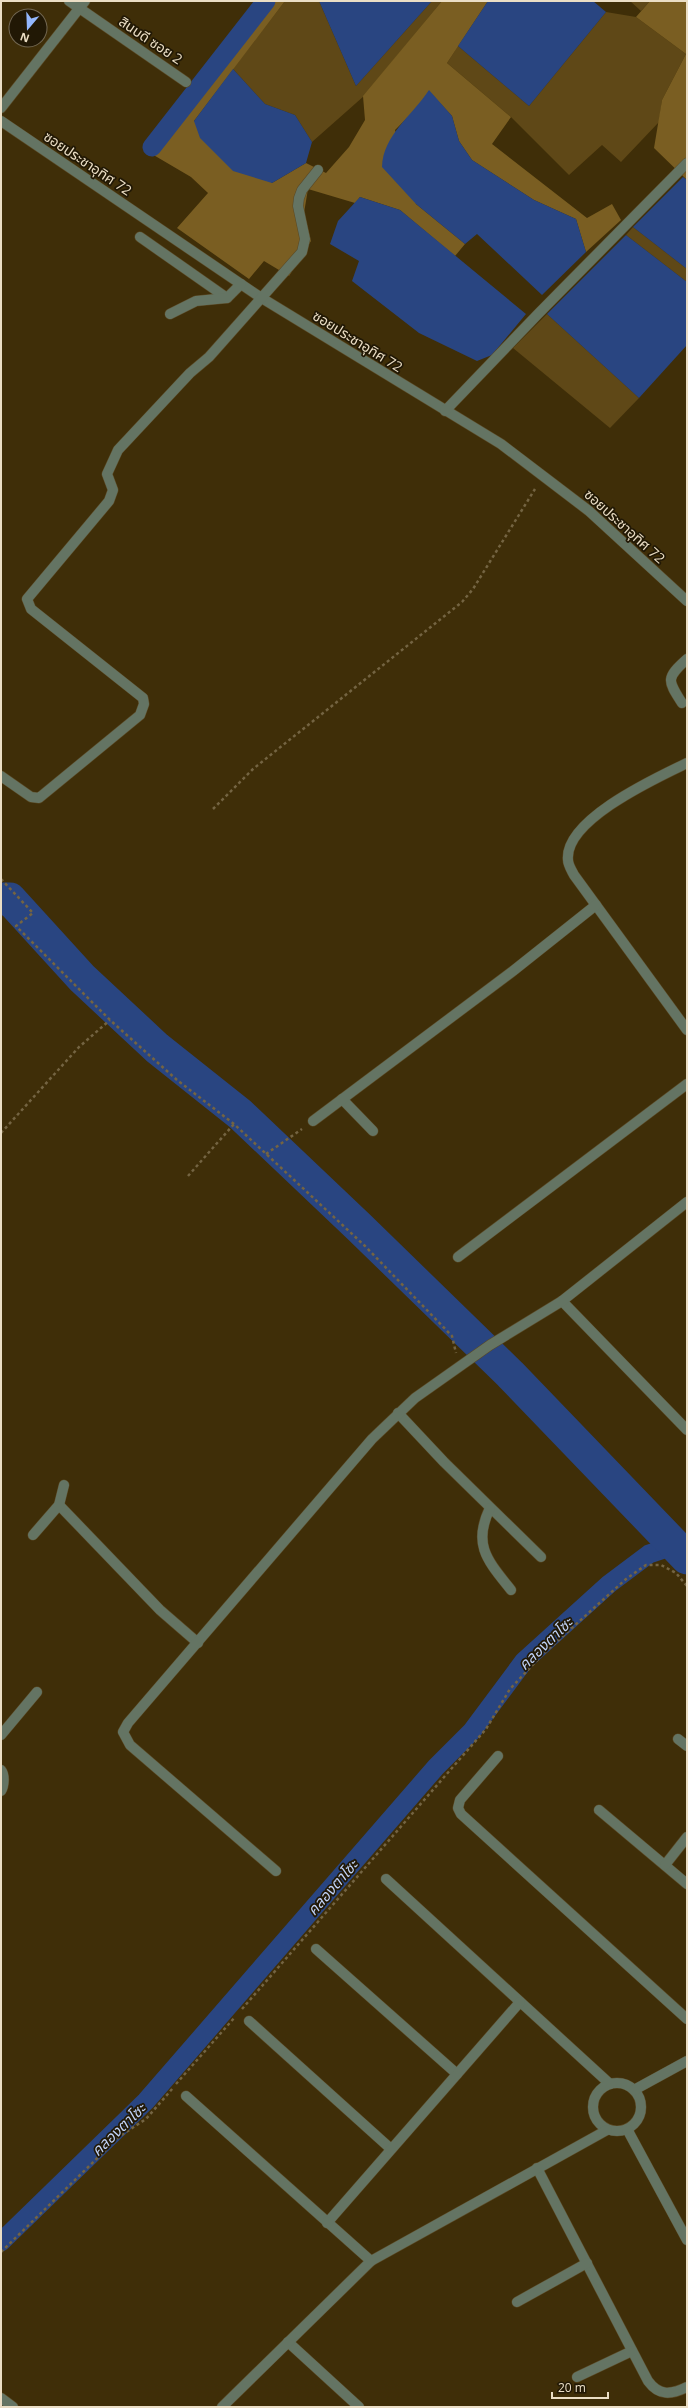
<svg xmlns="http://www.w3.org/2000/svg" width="688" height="2408" font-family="'Open Sans','Noto Sans Thai',sans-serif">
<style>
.green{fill:#5f4817}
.forest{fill:#7a5e22}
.water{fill:#294581}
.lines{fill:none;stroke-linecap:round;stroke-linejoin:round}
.canal{stroke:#294581;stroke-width:19}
.river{stroke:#294581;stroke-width:33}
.minor-casing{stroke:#5b4a26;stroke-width:11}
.path{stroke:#746442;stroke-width:2.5;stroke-dasharray:3 3;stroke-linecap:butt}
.minor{stroke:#647463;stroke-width:10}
.labels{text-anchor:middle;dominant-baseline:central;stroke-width:3.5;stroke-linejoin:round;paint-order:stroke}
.street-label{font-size:14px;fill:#ebdec5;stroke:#211805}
.water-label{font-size:15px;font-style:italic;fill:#c0d2f7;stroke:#211805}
</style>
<rect width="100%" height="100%" fill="#3f2e08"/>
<g class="green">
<polygon points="285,1 319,1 356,86 432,1 442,1 364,96 312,142 295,115 265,104 233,69"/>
<polygon points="630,1 650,1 641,11"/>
<polygon points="606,12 636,17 686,54 662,100 659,122 621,162 602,145 569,175 511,117 447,63 458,46 529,106"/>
<polygon points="633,227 687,269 687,282 626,235"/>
<polygon points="547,314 639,398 610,428 513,348"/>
</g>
<g class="forest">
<polygon points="259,1 285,1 194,121 272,183 306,163 326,173 349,147 365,120 363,96 442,1 488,1 447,63 511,117 492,144 587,218 612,204 621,220 586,252 576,219 534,200 472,160 459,141 452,116 429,91 418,107 395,130 416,204 465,244 455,256 400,210 360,197 355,203 308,189 304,213 311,241 289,276 264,261 249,279 177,228 208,193 191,177 145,150"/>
<polygon points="650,1 687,1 687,180 654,148 662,100 686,54 636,17"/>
</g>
<g class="water">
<polygon points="319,1 432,1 356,86"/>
<polygon points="488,1 593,1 606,12 529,106 458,46"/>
<polygon points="233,69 265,104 295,115 312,142 306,163 272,183 233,171 200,138 194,121"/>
<path d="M 429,90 L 452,116 L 459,141 L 472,160 L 534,200 L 576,219 L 586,252 L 542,295 L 477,234 L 465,244 L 416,204 L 382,167 C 383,135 412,116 429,90 Z"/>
<polygon points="683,177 687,180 687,269 633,227"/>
<polygon points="360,197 400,210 526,314 492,355 477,361 419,333 352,281 359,261 330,244 338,221"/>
<polygon points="626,235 687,282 687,345 639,398 547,314"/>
</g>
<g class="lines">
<g class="canal">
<polyline points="152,147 266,1"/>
<polyline points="1,2242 146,2101 436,1767 472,1731 524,1661 609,1584 649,1554 673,1546"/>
</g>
<polyline class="river" points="1,899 10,899 82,978 157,1048 240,1114 359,1227 510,1374 687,1558"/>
<defs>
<g id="minor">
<polyline points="69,1 186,82"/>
<polyline points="1,108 85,1"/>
<polyline points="1,121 260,297 501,444 589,511 687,601"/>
<polyline points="140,237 227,298"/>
<polyline points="170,314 196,301 227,298 241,284"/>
<polyline points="445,411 538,314 687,163"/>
<path d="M 682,703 C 667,680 666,678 687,659"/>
<path d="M 687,763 C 656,778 564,820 568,860 C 568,865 572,871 574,875 L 687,1030"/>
<polyline points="1,776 31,797 39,798 140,715 144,704 143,698 31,609 27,599 109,501 113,490 107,474 118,450 190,373 209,357 302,252 305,239 298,206 299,198 302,190 318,170"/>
<polyline points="342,1099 373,1131"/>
<polyline points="313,1121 513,971 596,905"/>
<polyline points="458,1257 687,1084"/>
<polyline points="562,1301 687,1430"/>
<polyline points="398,1413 444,1462 541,1557"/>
<polyline points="59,1505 160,1610 198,1643"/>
<path d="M 490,1508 C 472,1545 488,1561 511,1590"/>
<polyline points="33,1535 59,1505 64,1485"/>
<polyline points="1,1735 37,1692"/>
<polyline points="678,1739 687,1746"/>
<polyline points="498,1756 460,1800 458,1808 461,1814 687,2019"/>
<path d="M 1,1770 C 5,1775 4,1786 1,1791"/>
<polyline points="599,1810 687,1884"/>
<polyline points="665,1865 687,1837"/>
<polyline points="276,1871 130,1745 123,1732 128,1723 372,1439 415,1398 490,1345 562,1301 687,1202"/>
<polyline points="386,1879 610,2084"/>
<polyline points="316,1949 457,2074"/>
<polyline points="249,2021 391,2149"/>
<circle cx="617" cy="2107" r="24"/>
<polyline points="634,2090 687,2061"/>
<polyline points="186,2096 371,2261"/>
<polyline points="627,2129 687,2240"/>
<path d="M 537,2168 L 648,2381 C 659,2396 671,2395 687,2387"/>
<polyline points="327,2223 520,2002"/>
<polyline points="517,2302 587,2263"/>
<polyline points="288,2342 359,2407"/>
<polyline points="577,2377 632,2351"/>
<polyline points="1,2398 13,2407"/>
<polyline points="222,2407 371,2261 607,2130"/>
</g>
</defs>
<use href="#minor" class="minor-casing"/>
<g class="path">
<polyline points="213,809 253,769 462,602 473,589 535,489"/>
<polyline points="1,879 33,913 16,926 110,1020 177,1080 234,1124 365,1246 452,1336 456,1353"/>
<polyline points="1,1133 79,1047 110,1020"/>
<polyline points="266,1154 302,1129"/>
<polyline points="188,1176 234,1124"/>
<polyline points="242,2009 486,1729 510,1689 542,1655 626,1579 646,1565 661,1565 676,1573 687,1586"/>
<polyline points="176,2084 235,2017"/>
<polyline points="1,2252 120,2136 146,2119 173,2088"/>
</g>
<use href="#minor" class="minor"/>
</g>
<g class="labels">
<g class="street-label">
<text transform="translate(151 40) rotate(34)">สินบดี ซอย 2</text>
<text transform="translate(88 163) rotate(34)">ซอยประชาอุทิศ 72</text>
<text transform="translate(358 341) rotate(32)">ซอยประชาอุทิศ 72</text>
<text transform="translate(625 526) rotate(42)">ซอยประชาอุทิศ 72</text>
</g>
<g class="water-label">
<text transform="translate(545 1643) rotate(-44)">คลองตาโซะ</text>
<text transform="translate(332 1887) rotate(-49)">คลองตาโซะ</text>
<text transform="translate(118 2129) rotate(-44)">คลองตาโซะ</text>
</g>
</g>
<rect width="688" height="2408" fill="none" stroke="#ebdec5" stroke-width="4"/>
<g transform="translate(28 28) rotate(199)"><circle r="19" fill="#211805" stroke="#726752"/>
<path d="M0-3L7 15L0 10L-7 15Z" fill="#93b7fd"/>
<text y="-6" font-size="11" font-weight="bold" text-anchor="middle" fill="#ebdec5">N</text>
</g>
<path d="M552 2392v6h56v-6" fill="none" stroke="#ebdec5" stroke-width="2"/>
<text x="558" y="2392" font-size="12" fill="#ebdec5" stroke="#211805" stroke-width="3" paint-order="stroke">20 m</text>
</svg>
